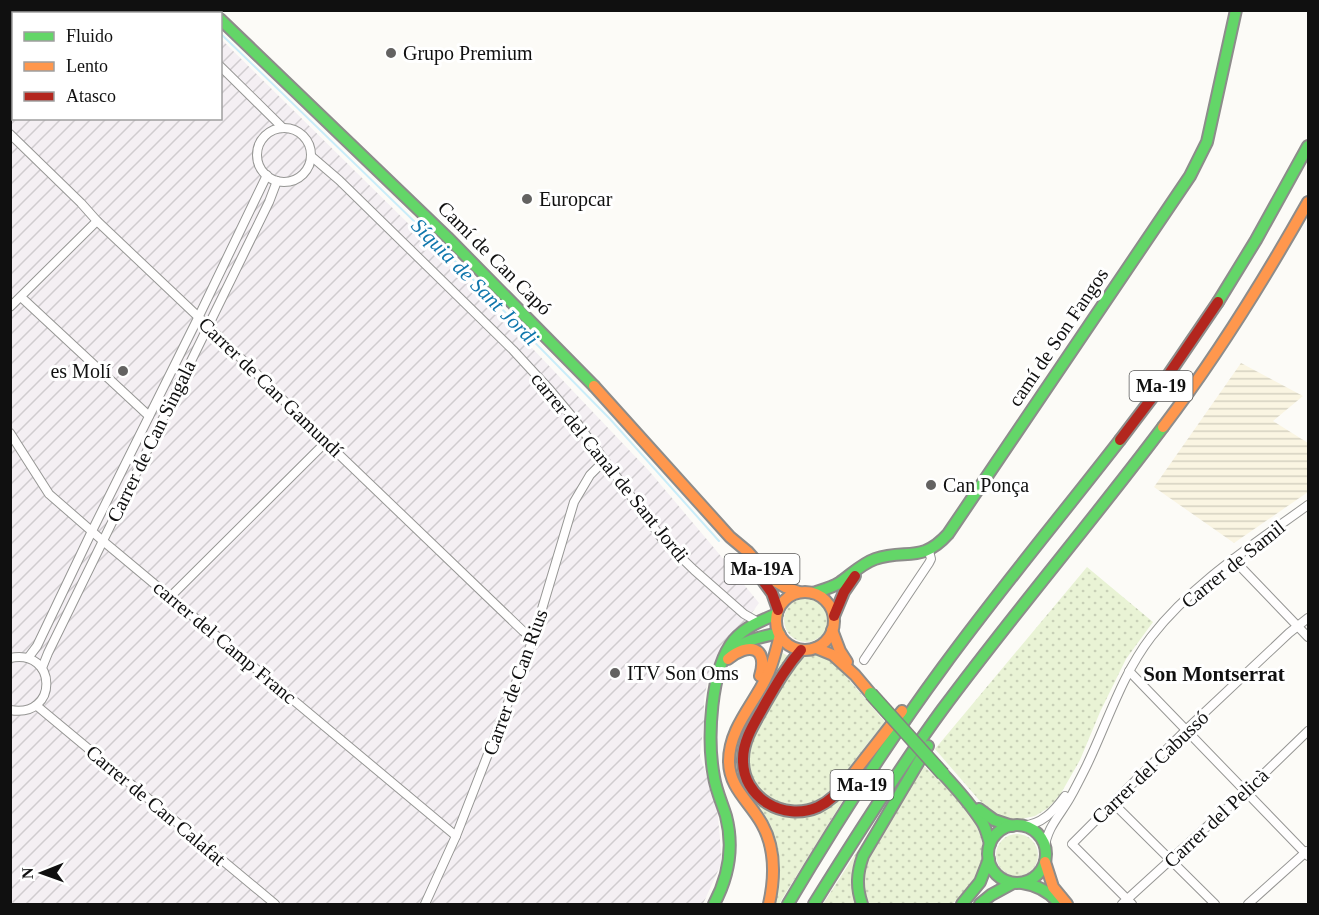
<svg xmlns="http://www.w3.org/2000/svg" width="1319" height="915" font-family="Georgia,serif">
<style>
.industrial{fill:url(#industrial-furrows)}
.farmland{fill:url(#farmland-rules)}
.grass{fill:url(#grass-dots)}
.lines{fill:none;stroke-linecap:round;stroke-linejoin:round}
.stream{stroke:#caedf9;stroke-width:2}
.street-casing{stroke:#969694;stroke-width:10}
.fast-casing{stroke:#8d8c8b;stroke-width:14}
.slow-casing{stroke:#8d8c8b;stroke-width:14}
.jam-casing{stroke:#8d8c8b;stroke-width:14}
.street{stroke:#fffefe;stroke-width:8}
.fast{stroke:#63d668;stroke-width:10}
.slow{stroke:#ff974d;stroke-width:10}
.jam{stroke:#b3261e;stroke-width:10}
.fast-bridge-casing{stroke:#848381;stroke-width:15;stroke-linecap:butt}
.fast-bridge{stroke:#63d668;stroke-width:12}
.poi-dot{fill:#636261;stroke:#fff;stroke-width:2}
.labels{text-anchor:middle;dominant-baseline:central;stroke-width:6;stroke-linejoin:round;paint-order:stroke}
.shield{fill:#fff;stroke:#585858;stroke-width:1.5}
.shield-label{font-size:18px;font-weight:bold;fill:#101010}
.poi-label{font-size:20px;fill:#101010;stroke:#fff;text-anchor:start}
.street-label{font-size:20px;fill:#101010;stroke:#fff}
.water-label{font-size:21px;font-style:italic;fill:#1077ac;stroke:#fff}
.neighbourhood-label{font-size:21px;font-weight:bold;fill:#101010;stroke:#fff}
</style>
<defs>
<pattern id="industrial-furrows" width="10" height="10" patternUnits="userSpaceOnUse" patternTransform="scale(1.5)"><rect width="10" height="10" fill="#f4eff3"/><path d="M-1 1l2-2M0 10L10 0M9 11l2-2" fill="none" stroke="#d0cccf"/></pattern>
<pattern id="farmland-rules" width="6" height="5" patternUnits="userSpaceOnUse" patternTransform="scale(1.5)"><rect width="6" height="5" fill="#faf5e2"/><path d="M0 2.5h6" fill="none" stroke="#d5d1c1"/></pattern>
<pattern id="grass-dots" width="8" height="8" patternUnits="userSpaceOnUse" patternTransform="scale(1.5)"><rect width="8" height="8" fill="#e9f3d5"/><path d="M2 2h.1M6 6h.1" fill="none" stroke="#c7cfb6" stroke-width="1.8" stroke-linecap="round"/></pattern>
</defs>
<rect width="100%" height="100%" fill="#fcfbf7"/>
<polygon class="industrial" points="11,11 192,11 195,13 14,14 14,118 220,118 221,39 492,306 650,472 715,549 759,603 715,663 708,680 704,698 704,721 700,756 717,806 722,862 703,904 13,904 11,900"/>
<polygon class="farmland" points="1241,363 1303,396 1273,421 1308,443 1308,492 1234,543 1154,487"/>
<g class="grass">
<polygon points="1087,567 1153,622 1126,659 1100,712 1080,760 1060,795 1048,808 1035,816 1017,820 999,816 979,800 935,749"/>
<circle cx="806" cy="620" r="22"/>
<polygon points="781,652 788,656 781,666 740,778 799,818 860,773 779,904 774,904 778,876 743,791 734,763 737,740"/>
<path d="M 810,654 L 817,654 L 833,661 L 885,722 C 873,736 862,751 851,765 C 842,777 832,790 820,798 C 809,806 793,808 781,803 C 760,796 743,771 750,749 C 756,732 766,716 775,700 C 782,686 795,659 810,654 Z"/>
<path d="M 923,765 C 956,798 1005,833 971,884 C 966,891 959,898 952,904 L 870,904 C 862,887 862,880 867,862 Z"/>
<polygon points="869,833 871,834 857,904 823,904"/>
<circle cx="1017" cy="855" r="21"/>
</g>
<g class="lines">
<g class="stream">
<polyline points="197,10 200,14"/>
<polyline points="220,33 452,258 610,419 719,541"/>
</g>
<defs>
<g id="street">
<polyline points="165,10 168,14"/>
<polyline points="220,66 283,128"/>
<circle cx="284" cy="155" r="27"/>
<polyline points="10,134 81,203 97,221 208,326 326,442 523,631 533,639"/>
<polyline points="311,156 339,180 513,350 550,390 575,420 663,540 694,570 744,614 758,622"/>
<polyline points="21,297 149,416"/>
<polyline points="10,307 97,221"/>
<polyline points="10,433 49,494 103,541 456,836"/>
<polyline points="1233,559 1308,637"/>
<polyline points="171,596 326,442"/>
<path d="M 10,658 C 58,648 59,719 10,710"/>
<polyline points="28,658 37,646 92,531 199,316 267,175"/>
<polyline points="864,660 929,563 931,559 929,551"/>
<polyline points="42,668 48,653 269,202 277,181"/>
<polyline points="1129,671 1308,856"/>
<polyline points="37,706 275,904"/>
<polyline points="1113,803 1215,904"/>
<path d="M 1021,826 C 1042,825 1054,811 1065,796"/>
<path d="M 1045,848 C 1046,828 1062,813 1071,796 C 1076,787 1081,777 1086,767 C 1107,724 1121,676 1151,637 C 1193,583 1253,545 1308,505"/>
<polyline points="425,904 456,836 533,639 574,502 590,475 604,461"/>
<polyline points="1122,904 1246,791 1308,731"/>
<polyline points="1132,904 1072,844 1187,729 1289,633 1308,618"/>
<polyline points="1248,904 1307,851"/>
</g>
<g id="fast">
<polyline points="220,19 447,237 594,386"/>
<polyline points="1218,302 1256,240 1308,146"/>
<path d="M 813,593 C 822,590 831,588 839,583 C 851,575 861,564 875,559 C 906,548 921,564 948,534 L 1190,176 L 1207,142 L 1236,10"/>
<path d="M 733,651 C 746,639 762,637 779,633"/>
<path d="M 943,774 C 957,789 971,805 982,822 C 986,828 988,837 990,844"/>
<polyline points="979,809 994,820 1012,826"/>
<circle cx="1017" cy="854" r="29"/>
<path d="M 1022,883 C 1037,885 1048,891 1058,902"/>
<path d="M 714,904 C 729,876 734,847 726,816 C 722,803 716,790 714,777 C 707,740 710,669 734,640 C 745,627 762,620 777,614"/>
<path d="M 788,904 C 836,823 887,743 943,667 C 1000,589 1061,516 1120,440"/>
<path d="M 814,904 C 855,838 896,773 942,710 C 1013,614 1091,523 1163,427"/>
<path d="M 862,904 C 856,887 857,873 863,856 L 928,746"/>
<polyline points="962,904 980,882 989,859"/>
<polyline points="980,904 991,895 1013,883"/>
</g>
<g id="slow">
<polyline points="594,386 730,537 748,552 773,580 785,587 799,592"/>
<path d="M 1163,427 C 1217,356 1264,280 1308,202"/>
<circle cx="805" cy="621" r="29"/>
<polyline points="832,630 840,651 847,662"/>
<polyline points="816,648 833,655 855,675 871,694"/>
<path d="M 728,659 C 748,642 769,646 760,676"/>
<polyline points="849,779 902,711"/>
<polyline points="1045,862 1053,887 1067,904"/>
<path d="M 769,904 C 775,877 776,849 762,824 C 750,802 729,788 729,761 C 729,729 753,705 766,678 C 773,665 776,650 780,635"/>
</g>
<g id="jam">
<polyline points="1120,440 1158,390 1218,302"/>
<polyline points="758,574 772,593 778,610"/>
<polyline points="834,616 844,592 855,576"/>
<path d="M 801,650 C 786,667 776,685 765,704 C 756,721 743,739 743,759 C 742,798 784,822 818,807 C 831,801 841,790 849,779"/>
</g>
</defs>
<use href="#street" class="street-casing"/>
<use href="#fast" class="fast-casing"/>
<use href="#slow" class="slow-casing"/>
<use href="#jam" class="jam-casing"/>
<use href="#street" class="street"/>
<use href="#fast" class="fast"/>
<use href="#slow" class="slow"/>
<use href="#jam" class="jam"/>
<defs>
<polyline id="fast-bridge" points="871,694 943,774"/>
</defs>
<use href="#fast-bridge" class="fast-bridge-casing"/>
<use href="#fast-bridge" class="fast-bridge"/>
</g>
<g class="poi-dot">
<circle cx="391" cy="53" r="6"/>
<circle cx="527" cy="199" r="6"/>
<circle cx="123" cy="371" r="6"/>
<circle cx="931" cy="485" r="6"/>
<circle cx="615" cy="673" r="6"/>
</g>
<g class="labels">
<g class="shield">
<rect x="1129.5" y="371" width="63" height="30" rx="4.5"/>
<rect x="724.5" y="554" width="75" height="30" rx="4.5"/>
<rect x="830.5" y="770" width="63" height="30" rx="4.5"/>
</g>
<g class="shield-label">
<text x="1161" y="386">Ma-19</text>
<text x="762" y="569">Ma-19A</text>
<text x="862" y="785">Ma-19</text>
</g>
<g class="poi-label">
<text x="403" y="53">Grupo Premium</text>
<text x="539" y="199">Europcar</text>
<text x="111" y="371" text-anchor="end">es Molí</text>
<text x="943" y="485">Can Ponça</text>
<text x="627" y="673">ITV Son Oms</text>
</g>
<g class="street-label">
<text transform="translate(495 258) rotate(45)">Camí de Can Capó</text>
<text transform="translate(1058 337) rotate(-56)">camí de Son Fangos</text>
<text transform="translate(271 387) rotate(44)">Carrer de Can Gamundí</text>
<text transform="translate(151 441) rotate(-64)">Carrer de Can Singala</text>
<text transform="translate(610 467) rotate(51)">carrer del Canal de Sant Jordi</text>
<text transform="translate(1233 564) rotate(-39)">Carrer de Samil</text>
<text transform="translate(225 642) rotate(40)">carrer del Camp Franc</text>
<text transform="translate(515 682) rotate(-70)">Carrer de Can Rius</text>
<text transform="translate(1150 767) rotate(-44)">Carrer del Cabussó</text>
<text transform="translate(156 805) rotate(40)">Carrer de Can Calafat</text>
<text transform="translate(1216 818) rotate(-43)">Carrer del Pelicà</text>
</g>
<g class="water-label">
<text transform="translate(475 282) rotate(45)">Síquia de Sant Jordi</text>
</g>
<g class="neighbourhood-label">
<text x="1214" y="674">Son Montserrat</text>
</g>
</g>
<rect width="1319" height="915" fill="none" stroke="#101010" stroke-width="24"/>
<rect x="12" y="12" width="210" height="108" fill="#ffffff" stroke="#9f9f9f" stroke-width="1.5"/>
<rect x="24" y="32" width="30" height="9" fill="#63d668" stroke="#9f9f9f" stroke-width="1.5"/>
<text x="66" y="42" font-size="18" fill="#101010">Fluido</text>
<rect x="24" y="62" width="30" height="9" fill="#ff974d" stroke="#9f9f9f" stroke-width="1.5"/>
<text x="66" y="72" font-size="18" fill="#101010">Lento</text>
<rect x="24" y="92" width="30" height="9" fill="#b3261e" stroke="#9f9f9f" stroke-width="1.5"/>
<text x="66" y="102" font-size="18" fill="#101010">Atasco</text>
<g transform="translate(42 873) rotate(269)" stroke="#ffffff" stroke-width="4.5" paint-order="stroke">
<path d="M0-4.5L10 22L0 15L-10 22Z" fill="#101010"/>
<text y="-9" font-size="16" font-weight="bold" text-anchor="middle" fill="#101010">N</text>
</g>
</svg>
